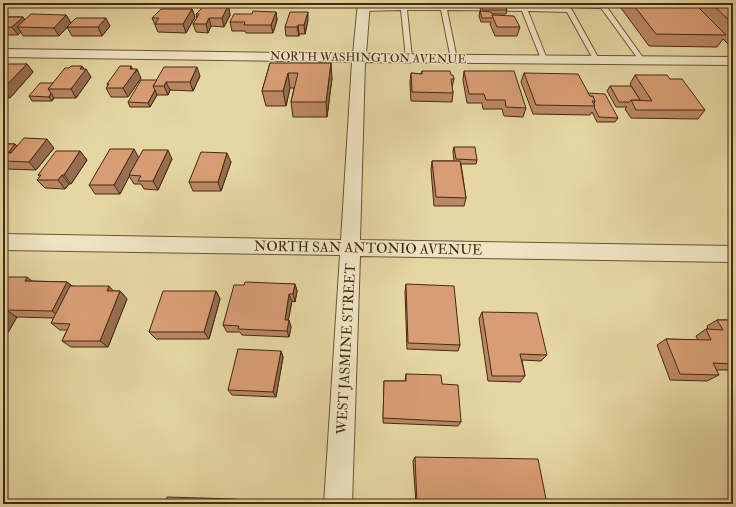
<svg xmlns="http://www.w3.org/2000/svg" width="736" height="507" font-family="'IM FELL Double Pica',serif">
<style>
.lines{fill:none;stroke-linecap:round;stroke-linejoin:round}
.service-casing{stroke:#6d5436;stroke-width:2}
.minor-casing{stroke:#6d5436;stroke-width:2}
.service{fill:#eee4c3;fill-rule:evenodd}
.minor{fill:#eee4c3;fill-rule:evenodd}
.wall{fill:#ba8764;stroke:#452912}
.shaded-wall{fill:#976e51;stroke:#452912}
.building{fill:#d89d74;stroke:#452912}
.labels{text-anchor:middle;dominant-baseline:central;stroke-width:3;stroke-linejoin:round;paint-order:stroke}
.far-street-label{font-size:12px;fill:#452912;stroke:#eee4c3}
.street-label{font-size:14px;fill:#452912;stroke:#eee4c3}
</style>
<rect width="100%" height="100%" fill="#e5d6a3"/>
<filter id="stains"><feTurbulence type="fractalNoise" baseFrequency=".005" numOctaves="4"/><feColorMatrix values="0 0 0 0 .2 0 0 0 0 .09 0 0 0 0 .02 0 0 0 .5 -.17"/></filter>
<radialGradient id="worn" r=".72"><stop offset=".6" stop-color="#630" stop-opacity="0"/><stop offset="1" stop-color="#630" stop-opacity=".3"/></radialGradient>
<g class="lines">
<defs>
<polygon id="service" points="557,3 599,4 598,3 604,3 644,59 639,60 601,8 569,7 572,10 599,59 596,61 593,59 567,12 528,11 547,59 544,61 541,59 522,11 447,10 457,59 454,61 451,59 441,10 407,10 412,58 409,60 406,58 401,10 364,11 361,9 364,7 444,6 563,8 559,6"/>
<polygon id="minor" points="358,3 370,3 366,54 733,57 733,65 365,62 360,240 733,246 733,262 360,256 352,504 324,504 340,255 3,250 3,234 341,240 352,62 3,57 3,49 353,54"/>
</defs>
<use href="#service" class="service-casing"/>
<use href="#minor" class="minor-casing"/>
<use href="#service" class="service"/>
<use href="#minor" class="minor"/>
</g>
<g class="wall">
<polygon points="228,3 230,15 224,27 211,26 208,33 196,32 193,24 197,18 196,14 213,7"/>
<polygon points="624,3 733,3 733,49 723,39 717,47 649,46 621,8"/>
<polygon points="481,5 507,10 506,14 492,14 493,15 520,27 517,36 495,36 490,24 491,22 481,22 479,16 480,11 481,11 480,9"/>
<polygon points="192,9 195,17 186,33 158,32 152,18"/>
<polygon points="276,12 277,20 273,33 246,33 245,31 232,31 230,22"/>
<polygon points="66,15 71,23 59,36 23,36 21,32 18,35 3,35 3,17 23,17 25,20"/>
<polygon points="308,20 305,34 299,34 299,36 286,36 285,27"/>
<polygon points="110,26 102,36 72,36 67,27"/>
<polygon points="270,63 332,78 327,117 293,117 291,102 294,88 290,88 286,106 266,106 262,91"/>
<polygon points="27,64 33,72 10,98 3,98 3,67"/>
<polygon points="84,69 91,77 76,98 54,98 52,101 32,101 29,96 53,83"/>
<polygon points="133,69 141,78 128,97 111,97 106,88 108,86 107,84"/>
<polygon points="422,71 451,75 454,79 452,87 453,93 452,102 411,101 410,82 411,73 421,74"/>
<polygon points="464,71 526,108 523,117 504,116 502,109 483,109 482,103 467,103 463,80"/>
<polygon points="524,73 588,93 618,118 615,122 597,122 592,112 590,115 533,114 521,82"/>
<polygon points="635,75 670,79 705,110 698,119 631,118 625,109 627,107 616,107 607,91 610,86 640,100 630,84"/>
<polygon points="200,76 193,91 170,90 168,95 157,95 150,107 130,107 128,102 157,80"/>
<polygon points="3,144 15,144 17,146 54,148 36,170 7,169 3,174"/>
<polygon points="454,147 477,160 476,164 461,164 466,198 464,206 434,206 431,170 432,161 454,161 453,151"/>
<polygon points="80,151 87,160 71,184 69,184 65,189 45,188 37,180 40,177 38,175"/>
<polygon points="139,158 172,159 158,190 144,189 141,184 134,184 129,176 120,194 95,194 89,185"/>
<polygon points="231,162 221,191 193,191 189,182"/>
<polygon points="3,277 32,281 67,282 72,286 114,291 120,291 127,299 108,347 71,347 62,341 67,330 60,330 51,323 54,318 17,317 6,336 3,336"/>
<polygon points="295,284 297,291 295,302 292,301 288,320 291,327 289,337 242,335 240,332 227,332 223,325 244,285"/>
<polygon points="406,284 460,345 458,351 407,349 405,292"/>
<polygon points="216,291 220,299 209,339 156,339 149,332"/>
<polygon points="482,312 547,355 541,361 522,360 525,376 520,382 488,381 479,319"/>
<polygon points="717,320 733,320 733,370 716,370 719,375 707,381 670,380 657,345 666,339 698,340 696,336 706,329 708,329 707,326"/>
<polygon points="281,351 283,357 276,397 232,395 228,390"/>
<polygon points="406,374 442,384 461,422 458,426 383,423 384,381 405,381"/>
<polygon points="415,457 547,504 416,504 413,461"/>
</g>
<g class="shaded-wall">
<polygon points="228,3 230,15 224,27 222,18"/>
<polygon points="192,9 195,17 186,33 183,24"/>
<polygon points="276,12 277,20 273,33 271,25"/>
<polygon points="308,12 308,20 305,34 304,25"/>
<polygon points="66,15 71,23 59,36 54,28"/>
<polygon points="23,17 28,25 17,27 21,32 18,35 12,27"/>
<polygon points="106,18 110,26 102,36 98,27"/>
<polygon points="209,18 211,26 208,33 206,24"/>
<polygon points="298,25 299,34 299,36 297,27"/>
<polygon points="331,63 332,78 327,117 326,102"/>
<polygon points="27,64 33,72 10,98 3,89"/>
<polygon points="82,66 85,70 86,69 91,77 76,98 71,89 80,69"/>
<polygon points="131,66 135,73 137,69 141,78 128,97 123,88 130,69"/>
<polygon points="197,67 200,76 193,91 190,82"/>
<polygon points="288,73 290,88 286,106 283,91"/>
<polygon points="166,82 170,90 168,95 164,86"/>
<polygon points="155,90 157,95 150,107 148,103"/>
<polygon points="51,93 54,98 52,101 49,97"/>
<polygon points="47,139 54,148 36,170 29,162"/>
<polygon points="15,144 23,153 8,153"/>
<polygon points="134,149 139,158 120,194 114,185"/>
<polygon points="168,150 172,159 158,190 153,181"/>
<polygon points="80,151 87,160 71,184 64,175"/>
<polygon points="227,153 231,162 221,191 218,182"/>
<polygon points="3,165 7,169 3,174"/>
<polygon points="62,175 69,184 65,189 58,180"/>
<polygon points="27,277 37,285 25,281"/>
<polygon points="67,282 75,289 61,318 52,311"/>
<polygon points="295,284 297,291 295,302 293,294"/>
<polygon points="109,286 116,294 107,291"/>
<polygon points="120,291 127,299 108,347 100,341"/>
<polygon points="216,291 220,299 209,339 204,332"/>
<polygon points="289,294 292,301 287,327 285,320"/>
<polygon points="6,310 17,317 6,336 3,334 3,316"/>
<polygon points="289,320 291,327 289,337 287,331"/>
<polygon points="281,351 283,357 276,397 273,392"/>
<polygon points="236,499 241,501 240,504 235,504"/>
</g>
<g class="building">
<polygon points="215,3 228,3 226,6 228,6 222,18 209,18 206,24 193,24 199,14 196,14 203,7 213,7"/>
<polygon points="632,3 694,3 726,35 656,34"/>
<polygon points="711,3 733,3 733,24"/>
<polygon points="481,5 505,5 507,10 483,10"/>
<polygon points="161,9 192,9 183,24 155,24 159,18 152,18"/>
<polygon points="253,11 276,12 271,25 244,25 245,22 230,22 234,14 252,14"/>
<polygon points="480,11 491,12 493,15 492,18 482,18"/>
<polygon points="290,12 308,12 304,25 298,25 297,27 285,27"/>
<polygon points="31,14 66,15 54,28 17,27"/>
<polygon points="492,15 514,16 520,27 497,27"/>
<polygon points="3,17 23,17 12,27 3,27"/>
<polygon points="76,18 106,18 98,27 67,27"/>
<polygon points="270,63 331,63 326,102 291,102 298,73 288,73 283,91 262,91"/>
<polygon points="6,64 27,64 3,89 3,67"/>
<polygon points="71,66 82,66 80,69 86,69 71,89 48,89 65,68 69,68"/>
<polygon points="120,66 131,66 130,69 137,69 123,88 106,88 109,84 107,84"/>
<polygon points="164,67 197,67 190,82 166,82 164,86 153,86"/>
<polygon points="422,71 450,71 451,75 453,75 454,79 451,79 453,93 412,92 411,73 422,74"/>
<polygon points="464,71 514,71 526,108 506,107 505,100 486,100 484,94 469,94"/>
<polygon points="524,73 578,74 590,96 593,96 595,101 592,101 595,106 536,105"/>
<polygon points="635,75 667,75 670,79 682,79 705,110 636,110 631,100 652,101"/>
<polygon points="141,80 157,80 153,86 155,90 148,103 128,102"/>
<polygon points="40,83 53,83 48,89 51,93 49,97 29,96"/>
<polygon points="610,86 631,86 640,100 631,100 629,102 619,102"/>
<polygon points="588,93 605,94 618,118 599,117 594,107 595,106 594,104 595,101 593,96 590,96"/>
<polygon points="24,138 47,139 29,162 3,161 3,144 15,144 8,153 11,153"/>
<polygon points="454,147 475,147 477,160 456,159"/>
<polygon points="110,149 134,149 114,185 89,185"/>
<polygon points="143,150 168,150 153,181 138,181 141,176 129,175"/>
<polygon points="56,151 80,151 64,175 62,175 58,180 37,180 41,175 38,175"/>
<polygon points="201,152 227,153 218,182 189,182"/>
<polygon points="432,161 460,161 466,198 436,197"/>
<polygon points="3,277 27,277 25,281 67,282 52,311 6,310 3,316"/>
<polygon points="245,282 295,284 293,294 289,294 285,320 289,320 287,331 238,329 239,326 223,325 234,285 244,285"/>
<polygon points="406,284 454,286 460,345 408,343"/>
<polygon points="70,286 109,286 107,291 120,291 100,341 62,341 70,324 51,323"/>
<polygon points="163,291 216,291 204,332 149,332"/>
<polygon points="482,312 537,313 547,355 520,354 525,376 492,376"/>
<polygon points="717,320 733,320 733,364 713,363 719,375 680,374 666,339 711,340 706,329 723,330"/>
<polygon points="238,349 281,351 273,392 228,390"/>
<polygon points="406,374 441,375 442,384 458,385 461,422 383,418 384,381 406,381"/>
<polygon points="415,457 538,459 547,504 417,504"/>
<polygon points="167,497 236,499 235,504 165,504"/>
</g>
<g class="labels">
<g class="far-street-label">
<text transform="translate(368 58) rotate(1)">NORTH WASHINGTON AVENUE</text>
</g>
<g class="street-label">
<text transform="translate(368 248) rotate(1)">NORTH SAN ANTONIO AVENUE</text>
<text transform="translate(346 349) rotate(-87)">WEST JASMINE STREET</text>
</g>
</g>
<rect width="736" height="507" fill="none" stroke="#e5d6a3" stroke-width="16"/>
<rect x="4" y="4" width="728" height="499" fill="none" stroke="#452912" stroke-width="2"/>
<rect x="8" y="8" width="720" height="491" fill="none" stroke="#452912"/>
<rect width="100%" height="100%" filter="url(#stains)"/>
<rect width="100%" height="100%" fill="url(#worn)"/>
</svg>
